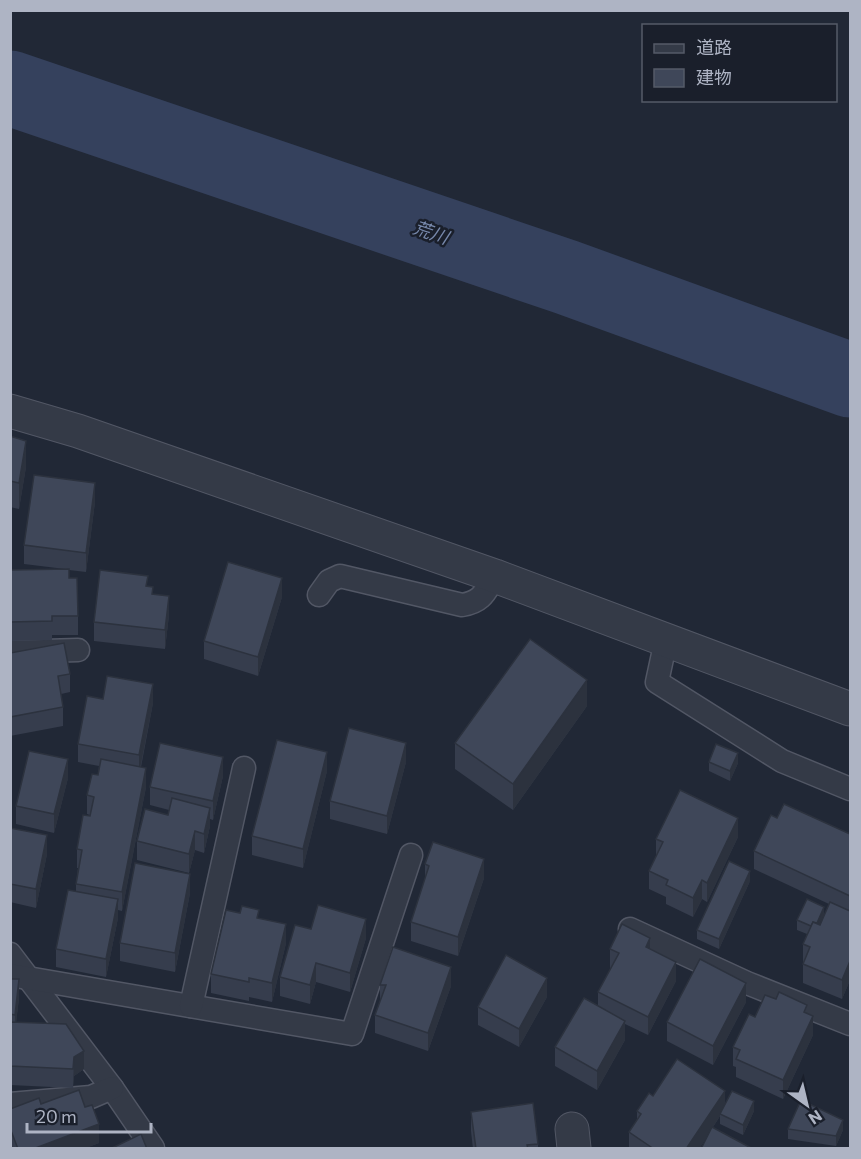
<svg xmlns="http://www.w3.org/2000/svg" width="861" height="1159" font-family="Commissioner,'Noto Sans JP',sans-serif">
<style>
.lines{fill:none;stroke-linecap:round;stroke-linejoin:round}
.river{stroke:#35415d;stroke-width:75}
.service-casing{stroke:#525765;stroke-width:25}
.minor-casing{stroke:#525765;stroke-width:35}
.tertiary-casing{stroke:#525765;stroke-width:35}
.service{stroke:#343a47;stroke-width:22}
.minor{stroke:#343a47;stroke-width:33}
.tertiary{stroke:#343a47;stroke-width:33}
.wall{fill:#363d4d}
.shaded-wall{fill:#2c323e}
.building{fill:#3f4759;stroke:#2c323e;stroke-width:1.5}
.labels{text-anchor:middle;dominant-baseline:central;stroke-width:5;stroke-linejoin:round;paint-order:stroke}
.water-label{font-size:18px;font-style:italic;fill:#7788ab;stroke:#1a1f2b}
</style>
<rect width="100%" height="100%" fill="#212836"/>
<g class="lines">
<polyline class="river" points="10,88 566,277 850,380"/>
<defs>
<g id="service">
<path d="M 319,595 L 329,581 L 340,576 L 462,605 C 482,602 485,592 495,576"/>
<polyline points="666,640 657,682 782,761 850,789"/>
<polyline points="10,652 78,650"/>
<polyline points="630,929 747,983 850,1024"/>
<polyline points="10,954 112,1088 153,1148"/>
<polyline points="10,975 352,1034 411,855"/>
<polyline points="191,1006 244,768"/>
<polyline points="10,1104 91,1097 112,1088"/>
</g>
<polyline id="minor" points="572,1129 574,1148"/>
<polyline id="tertiary" points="10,411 78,431 495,576 850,709"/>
</defs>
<use href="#service" class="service-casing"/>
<use href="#minor" class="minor-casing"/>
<use href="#tertiary" class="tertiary-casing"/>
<use href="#service" class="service"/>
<use href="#minor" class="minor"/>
<use href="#tertiary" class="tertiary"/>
</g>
<g class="wall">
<polygon points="10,436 26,467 19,509 10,507"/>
<polygon points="95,502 86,572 69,570 69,578 78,616 78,635 52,635 52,640 10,641 10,570 65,569 24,564 24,545"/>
<polygon points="148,586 153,594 169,615 165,649 94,641 94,622"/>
<polygon points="282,597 258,676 204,659 204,641"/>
<polygon points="10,653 70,674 70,692 61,694 63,707 63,726 10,736"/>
<polygon points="103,699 153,703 141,767 146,787 122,911 118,910 118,918 106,977 56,967 56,949 76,891 76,884 78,868 77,868 77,849 90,815 87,814 87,795 98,775 99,766 78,762 78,744"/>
<polygon points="587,706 513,810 455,769 455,743"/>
<polygon points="406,762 387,834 330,819 330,801"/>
<polygon points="709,762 738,763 730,781 709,771"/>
<polygon points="327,771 303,868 252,855 252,836"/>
<polygon points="223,776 213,820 210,819 210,826 204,853 195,850 189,873 137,860 137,841 168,815 169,810 150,805 150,787"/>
<polygon points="68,778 54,833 16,824 16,806"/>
<polygon points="777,818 850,834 850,980 842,999 803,983 803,944 807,934 797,930 797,920 824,916 829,904 754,869 754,851"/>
<polygon points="10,828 47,854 36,908 10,902"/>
<polygon points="738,837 707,902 702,899 693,917 666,904 666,897 649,889 649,871 656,856 656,839"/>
<polygon points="425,864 484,878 458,956 411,941 411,922 425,880"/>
<polygon points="750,881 719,949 697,939 697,930"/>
<polygon points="190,893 175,972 120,961 120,943"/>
<polygon points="259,918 286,943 272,1002 249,997 249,1001 211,993 211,974"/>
<polygon points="311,929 366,938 350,992 316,982 310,1004 280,996 280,977"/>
<polygon points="610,949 650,949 676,981 648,1035 625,1024 625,1040 597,1090 555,1066 555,1047 598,1006 598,992 611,968 610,968"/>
<polygon points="10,979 19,998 16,1022 84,1069 74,1076 73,1088 10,1085"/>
<polygon points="380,985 451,986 428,1051 375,1033 375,1015 380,1002"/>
<polygon points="547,997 519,1047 478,1025 478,1007"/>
<polygon points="746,1002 713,1065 667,1041 667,1022"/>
<polygon points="807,1014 813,1035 783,1099 736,1077 736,1067 733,1066 733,1047 755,1017"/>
<polygon points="653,1096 725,1105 754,1111 743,1135 720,1124 720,1116 699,1149 629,1149 629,1132 637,1120 637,1111"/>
<polygon points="85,1107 99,1143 83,1149 11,1149 10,1109"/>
<polygon points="471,1112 538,1144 538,1149 473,1149 471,1131"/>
<polygon points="788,1129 843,1130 836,1146 788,1139"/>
</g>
<g class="shaded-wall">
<polygon points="26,441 26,467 19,509 19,483"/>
<polygon points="95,483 95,502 86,572 86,553"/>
<polygon points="282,578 282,597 258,676 258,657"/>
<polygon points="169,596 169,615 165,649 165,630"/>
<polygon points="587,680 587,706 513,810 513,784"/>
<polygon points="153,684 153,703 139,774 139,755"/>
<polygon points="406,743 406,762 387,834 387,816"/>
<polygon points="327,752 327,771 303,868 303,849"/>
<polygon points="738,753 738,763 730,781 730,771"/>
<polygon points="223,757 223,776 213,820 213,801"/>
<polygon points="68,759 68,778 54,833 54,814"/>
<polygon points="146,768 146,787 122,911 122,892"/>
<polygon points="210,808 210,826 204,853 204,834"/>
<polygon points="738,818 738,837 707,902 707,883"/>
<polygon points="195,831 195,850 189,873 189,854"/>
<polygon points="47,835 47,854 36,908 36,889"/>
<polygon points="484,859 484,878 458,956 458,937"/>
<polygon points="750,871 750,881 719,949 719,939"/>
<polygon points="190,874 190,893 175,972 175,953"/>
<polygon points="702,880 702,899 693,917 693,898"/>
<polygon points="118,899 118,918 106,977 106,959"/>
<polygon points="824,907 824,917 815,938 815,928"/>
<polygon points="366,919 366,938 350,992 350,973"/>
<polygon points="286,924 286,943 272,1002 272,983"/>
<polygon points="650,938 650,957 646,947"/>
<polygon points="850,961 850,980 842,999 842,980"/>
<polygon points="676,962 676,981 648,1035 648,1017"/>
<polygon points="316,963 316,982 310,1004 310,985"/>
<polygon points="451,967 451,986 428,1051 428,1033"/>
<polygon points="547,978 547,997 519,1047 519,1029"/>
<polygon points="19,979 19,998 15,1034 15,1015"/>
<polygon points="746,983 746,1002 713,1065 713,1046"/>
<polygon points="813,1016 813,1035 783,1099 783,1080"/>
<polygon points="625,1021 625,1040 597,1090 597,1071"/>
<polygon points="84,1051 84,1069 74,1076 73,1088 74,1057"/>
<polygon points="725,1091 725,1109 720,1114 720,1116 699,1149 686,1149"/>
<polygon points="754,1101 754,1111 743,1135 743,1125"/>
<polygon points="843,1120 843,1130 836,1146 836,1136"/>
<polygon points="99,1124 99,1143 83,1149 33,1149"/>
</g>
<g class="building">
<polygon points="10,436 26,441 19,483 10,481"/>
<polygon points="34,475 95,483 86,553 24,545"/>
<polygon points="228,562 282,578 258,657 204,641"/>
<polygon points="69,569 69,578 77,578 78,616 52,616 52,621 10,622 10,570"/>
<polygon points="100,570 148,576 146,586 153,587 152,594 169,596 165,630 94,622"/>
<polygon points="530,639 587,680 513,784 455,743"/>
<polygon points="64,643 70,674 58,676 63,707 10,717 10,653"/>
<polygon points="107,676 153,684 139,755 78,744 87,696 103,699"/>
<polygon points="349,728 406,743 387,816 330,801"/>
<polygon points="277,740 327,752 303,849 252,836"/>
<polygon points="160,743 223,757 213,801 150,787"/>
<polygon points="716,744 738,753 730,771 709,762"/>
<polygon points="29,751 68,759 54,814 16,806"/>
<polygon points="101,759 146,768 122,892 76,884 82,850 77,849 83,815 90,816 94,797 87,795 92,774 98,775"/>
<polygon points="680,790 738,818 707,883 702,880 693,898 666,885 668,880 649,871 663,842 656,839"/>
<polygon points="172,798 210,808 204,834 195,831 189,854 137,841 145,809 168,815"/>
<polygon points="784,804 850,834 850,896 754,851 771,815 777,818"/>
<polygon points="10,828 47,835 36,889 10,884"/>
<polygon points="433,842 484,859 458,937 411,922 429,866 425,864"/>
<polygon points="729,861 750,871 719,939 697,930"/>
<polygon points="135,863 190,874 175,953 120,943"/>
<polygon points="68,890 118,899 106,959 56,949"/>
<polygon points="807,899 824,907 817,923 813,922 811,926 797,920"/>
<polygon points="830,902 850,911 850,961 842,980 803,964 810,947 803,944 813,922 820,925"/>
<polygon points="318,905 366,919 350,973 316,963 310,985 280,977 295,925 311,929"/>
<polygon points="242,906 259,910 257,918 286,924 272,983 249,978 249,982 211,974 226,910 240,913"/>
<polygon points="622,924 650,938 646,947 676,962 648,1017 598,992 619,953 610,949"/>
<polygon points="393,947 451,967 428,1033 375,1015 386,985 380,985"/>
<polygon points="506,955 547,978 519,1029 478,1007"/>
<polygon points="700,959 746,983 713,1046 667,1022"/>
<polygon points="10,979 19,979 15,1015 10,1014"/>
<polygon points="779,992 807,1005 804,1012 813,1016 783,1080 736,1059 740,1050 733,1047 749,1014 755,1017 765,995 776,999"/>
<polygon points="584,998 625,1021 597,1071 555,1047"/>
<polygon points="10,1022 66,1024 84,1051 74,1057 73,1069 10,1066"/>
<polygon points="677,1059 725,1091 686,1149 654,1149 629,1132 641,1114 637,1111 649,1093 653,1096"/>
<polygon points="79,1090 85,1107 92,1105 99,1124 33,1149 18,1149 10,1128 10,1109 39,1098 41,1104"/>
<polygon points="732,1091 754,1101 743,1125 720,1114"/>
<polygon points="801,1100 843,1120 836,1136 788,1129"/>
<polygon points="533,1103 538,1144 527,1145 528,1149 476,1149 471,1112"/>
<polygon points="712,1127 753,1149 701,1149"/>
<polygon points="141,1134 147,1149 110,1149"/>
</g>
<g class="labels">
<g class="water-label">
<text transform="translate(431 232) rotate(19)">荒川</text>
</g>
</g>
<rect width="861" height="1159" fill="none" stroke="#aeb4c4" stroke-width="24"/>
<rect x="642" y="24" width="195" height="78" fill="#1a1f2b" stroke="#555b68" stroke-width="1.5"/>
<rect x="654" y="44" width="30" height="9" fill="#343a47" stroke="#555b68" stroke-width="1.5"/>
<text x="696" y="54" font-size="18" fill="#aeb4c4">道路</text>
<rect x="654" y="69" width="30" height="18" fill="#3f4759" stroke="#555b68" stroke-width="1.5"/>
<text x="696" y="84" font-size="18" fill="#aeb4c4">建物</text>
<g transform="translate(807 1105) rotate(146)" stroke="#1a1f2b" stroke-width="4.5" paint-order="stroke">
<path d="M0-4.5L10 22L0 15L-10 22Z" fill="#aeb4c4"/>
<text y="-9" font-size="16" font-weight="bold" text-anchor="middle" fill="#aeb4c4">N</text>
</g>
<path d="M27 1123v9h124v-9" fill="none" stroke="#aeb4c4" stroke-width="3"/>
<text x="36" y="1123" font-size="18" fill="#aeb4c4" stroke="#1a1f2b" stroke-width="4.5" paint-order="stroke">20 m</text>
</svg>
